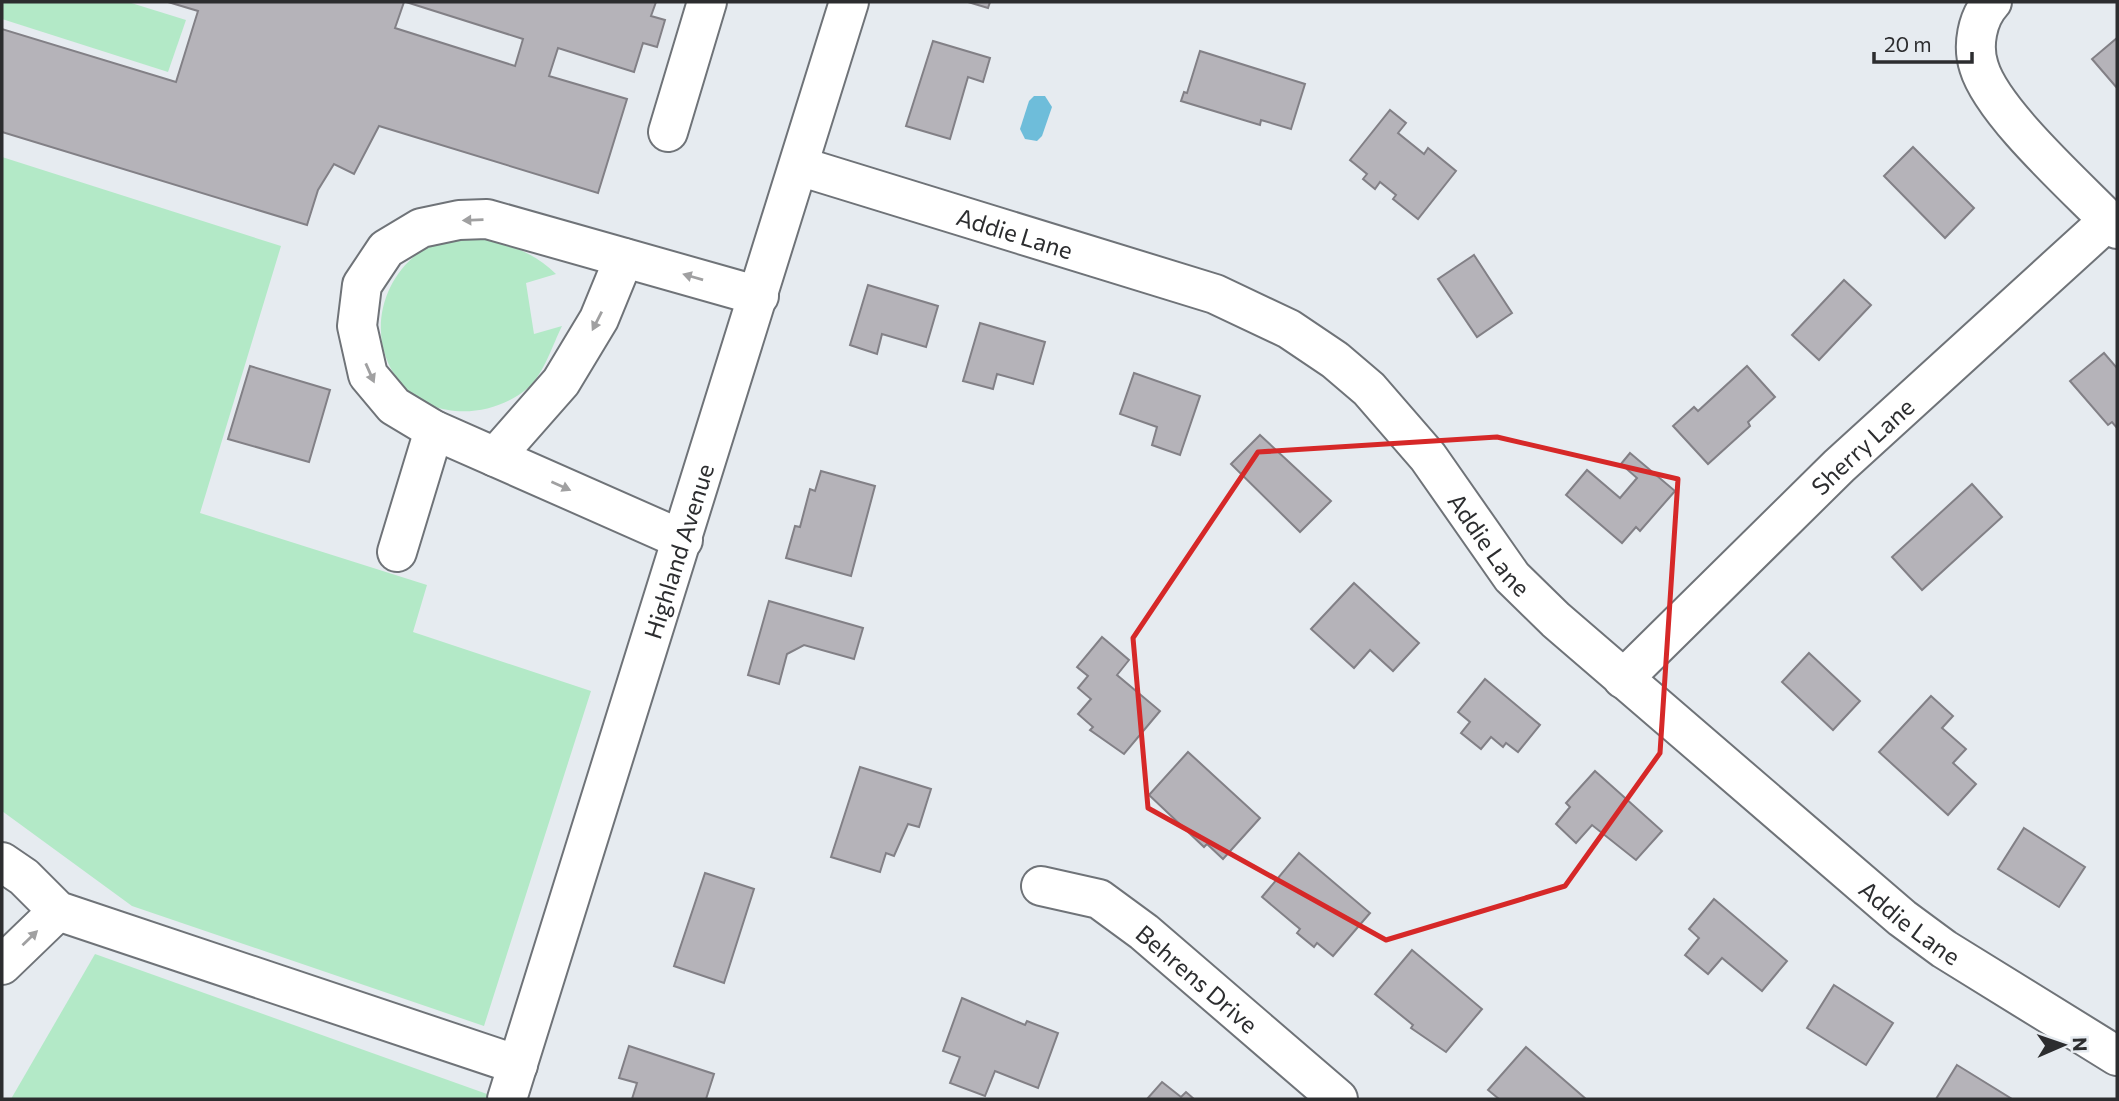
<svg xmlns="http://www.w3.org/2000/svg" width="2119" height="1101" font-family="Commissioner,sans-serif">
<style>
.green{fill:#b3e9c7}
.water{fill:#6ebdda}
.building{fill:#b5b3b9;stroke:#828086;stroke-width:2}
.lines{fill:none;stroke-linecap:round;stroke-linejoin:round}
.minor-casing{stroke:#6f7378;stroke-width:42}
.minor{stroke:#fff;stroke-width:38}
.oneway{fill:#a0a0a1}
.marked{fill:none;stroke:#d62828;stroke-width:5;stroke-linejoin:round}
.labels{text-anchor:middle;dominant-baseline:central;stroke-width:5;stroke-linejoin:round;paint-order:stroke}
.street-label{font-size:24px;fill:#2c2d2f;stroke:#e6ebf0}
</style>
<rect width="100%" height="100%" fill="#e6ebf0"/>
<g class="green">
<polygon points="2,2 128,2 186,20 168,72 2,19"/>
<polygon points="2,157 281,246 200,513 427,585 413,632 591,691 484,1026 132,906 2,811"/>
<path d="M 461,234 C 496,239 531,249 556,274 L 526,283 L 534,334 L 562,326 C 553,344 544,373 529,387 C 495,417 436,422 403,386 C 363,341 380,272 431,245 C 441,241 452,238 461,234 Z"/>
<polygon points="95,954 501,1099 11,1099"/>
</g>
<polygon class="water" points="1034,96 1045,96 1052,107 1042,136 1037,141 1025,139 1020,129 1029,101"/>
<g class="building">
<polygon points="168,2 404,2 395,28 515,66 523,39 406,2 656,2 651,16 665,20 657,47 643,43 634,72 558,48 549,76 627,99 598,193 379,126 354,174 334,164 318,190 307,225 2,132 2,29 176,82 198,11"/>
<polygon points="968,2 990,2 988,8"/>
<polygon points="2117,38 2117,88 2092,59"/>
<polygon points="933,41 990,58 983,82 968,77 950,139 906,126"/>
<polygon points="1200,51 1305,84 1291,129 1261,120 1260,125 1181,101 1184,92 1187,93"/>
<polygon points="1390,110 1406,123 1398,133 1424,154 1428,148 1456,171 1418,219 1393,199 1396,195 1380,182 1375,189 1363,179 1367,174 1350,160"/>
<polygon points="1913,147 1974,208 1945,238 1884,176"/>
<polygon points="1474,255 1512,313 1477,337 1438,279"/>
<polygon points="1844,280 1871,305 1819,360 1792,335"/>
<polygon points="868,285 938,306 926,347 882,334 877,354 850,345"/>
<polygon points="980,323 1045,342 1033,384 997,374 993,389 963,381"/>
<polygon points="2104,353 2117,368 2117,428 2112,422 2108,425 2070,381"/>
<polygon points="250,366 330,390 309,462 228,439"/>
<polygon points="1747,366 1775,397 1748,422 1750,426 1708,464 1673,426 1694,407 1698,411"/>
<polygon points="1134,373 1200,396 1180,455 1152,445 1157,427 1120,414"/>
<polygon points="1260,435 1331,501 1300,532 1231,464"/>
<polygon points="1630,453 1675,491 1640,531 1636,527 1622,543 1566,495 1587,470 1620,498 1637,478 1621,464"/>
<polygon points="821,471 875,486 851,576 786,558 795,526 800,527 810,489 815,491"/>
<polygon points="1972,484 2002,517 1922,590 1892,557"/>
<polygon points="1354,583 1419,643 1393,671 1370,650 1354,668 1311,629"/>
<polygon points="769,601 863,628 854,659 804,645 787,654 779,684 748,675"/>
<polygon points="1102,637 1129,660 1117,675 1160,711 1124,754 1090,730 1093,727 1078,714 1091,699 1078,688 1088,676 1077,667"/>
<polygon points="1809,653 1860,701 1833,730 1782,682"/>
<polygon points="1485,679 1540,725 1518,752 1506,743 1503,747 1491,737 1481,749 1461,733 1470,722 1458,712"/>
<polygon points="1931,696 1953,716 1942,728 1966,749 1953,763 1976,784 1948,815 1879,752"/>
<polygon points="1188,752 1260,818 1223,859 1207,844 1204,847 1149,795"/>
<polygon points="860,767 931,789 919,827 908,824 894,856 886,853 880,872 831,857"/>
<polygon points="1595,771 1662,831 1636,860 1592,825 1576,843 1556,824 1570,807 1566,803"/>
<polygon points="2024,828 2085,867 2059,907 1998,869"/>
<polygon points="1299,853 1370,913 1333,956 1317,943 1314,947 1297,933 1300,929 1262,897"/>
<polygon points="705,873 754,889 724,983 674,966"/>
<polygon points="1714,899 1787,961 1762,991 1722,958 1708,974 1685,955 1699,938 1689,929"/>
<polygon points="1412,950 1482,1009 1446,1052 1411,1028 1413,1025 1375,994"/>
<polygon points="1834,985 1893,1023 1866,1065 1807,1028"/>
<polygon points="962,998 1025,1025 1027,1021 1058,1033 1038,1088 995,1071 985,1096 950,1083 960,1057 943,1051"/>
<polygon points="629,1046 714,1074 706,1099 632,1099 637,1083 619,1078"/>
<polygon points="1526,1047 1586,1099 1499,1099 1488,1090"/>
<polygon points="1957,1065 2012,1099 1936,1099"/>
<polygon points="1162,1082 1181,1097 1186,1092 1194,1099 1147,1099"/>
</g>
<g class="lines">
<defs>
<g id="minor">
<path d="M 1992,2 C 1977,18 1972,46 1979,67 C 1993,114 2081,191 2117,229"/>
<polyline points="668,132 707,2"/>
<path id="s1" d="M 799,166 L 1215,294 L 1289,329 L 1335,360 L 1369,389 L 1428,457 L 1512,577 L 1556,620 L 1902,918 L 1944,949 L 2117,1056"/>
<polyline points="495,457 561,382 599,319 624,258"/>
<polyline points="683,540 434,430 394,406 368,375 357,326 362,285 386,249 421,228 459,220 487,219 759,296"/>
<polyline points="397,552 434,430"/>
<path id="s2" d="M 1623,679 L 1839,466 L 2109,220"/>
<polyline points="2,862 24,877 58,911 518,1065"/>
<path id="s3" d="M 1041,886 L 1099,899 L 1144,932 L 1338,1099"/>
<polyline points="2,965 58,911"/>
<path id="s4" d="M 507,1099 L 849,2"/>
</g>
</defs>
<use href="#minor" class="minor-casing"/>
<use href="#minor" class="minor"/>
</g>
<defs><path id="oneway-solid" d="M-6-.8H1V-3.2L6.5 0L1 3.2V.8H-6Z" transform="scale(1.75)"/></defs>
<g class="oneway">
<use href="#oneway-solid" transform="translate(473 220) rotate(178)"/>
<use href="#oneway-solid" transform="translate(693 277) rotate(-164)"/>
<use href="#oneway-solid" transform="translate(597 321) rotate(117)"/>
<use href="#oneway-solid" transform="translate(370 373) rotate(66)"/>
<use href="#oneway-solid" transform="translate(561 486) rotate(24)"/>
<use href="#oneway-solid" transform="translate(30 938) rotate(-44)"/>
</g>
<path class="marked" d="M 1497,437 L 1678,479 L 1660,753 L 1565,886 L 1386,940 L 1148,808 L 1133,638 L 1258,452 Z"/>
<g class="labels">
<g class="street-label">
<text stroke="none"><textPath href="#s1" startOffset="226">Addie Lane</textPath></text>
<text stroke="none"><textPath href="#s2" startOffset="334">Sherry Lane</textPath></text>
<text stroke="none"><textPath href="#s1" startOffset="814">Addie Lane</textPath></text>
<text stroke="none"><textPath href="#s4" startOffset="574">Highland Avenue</textPath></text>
<text stroke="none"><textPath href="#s1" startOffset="1381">Addie Lane</textPath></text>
<text stroke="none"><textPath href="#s3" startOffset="186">Behrens Drive</textPath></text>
</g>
</g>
<rect width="2119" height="1101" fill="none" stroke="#2c2d2f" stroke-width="7"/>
<g transform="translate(2063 1045) rotate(88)" stroke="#e6ebf0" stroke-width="5" paint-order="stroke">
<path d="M0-5L12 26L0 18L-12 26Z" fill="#2c2d2f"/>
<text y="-10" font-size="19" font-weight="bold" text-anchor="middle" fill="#2c2d2f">N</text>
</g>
<path d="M1874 52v10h98v-10" fill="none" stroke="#2c2d2f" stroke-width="3.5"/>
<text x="1884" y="52" font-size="21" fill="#2c2d2f" stroke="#e6ebf0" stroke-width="5" paint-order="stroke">20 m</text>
</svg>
